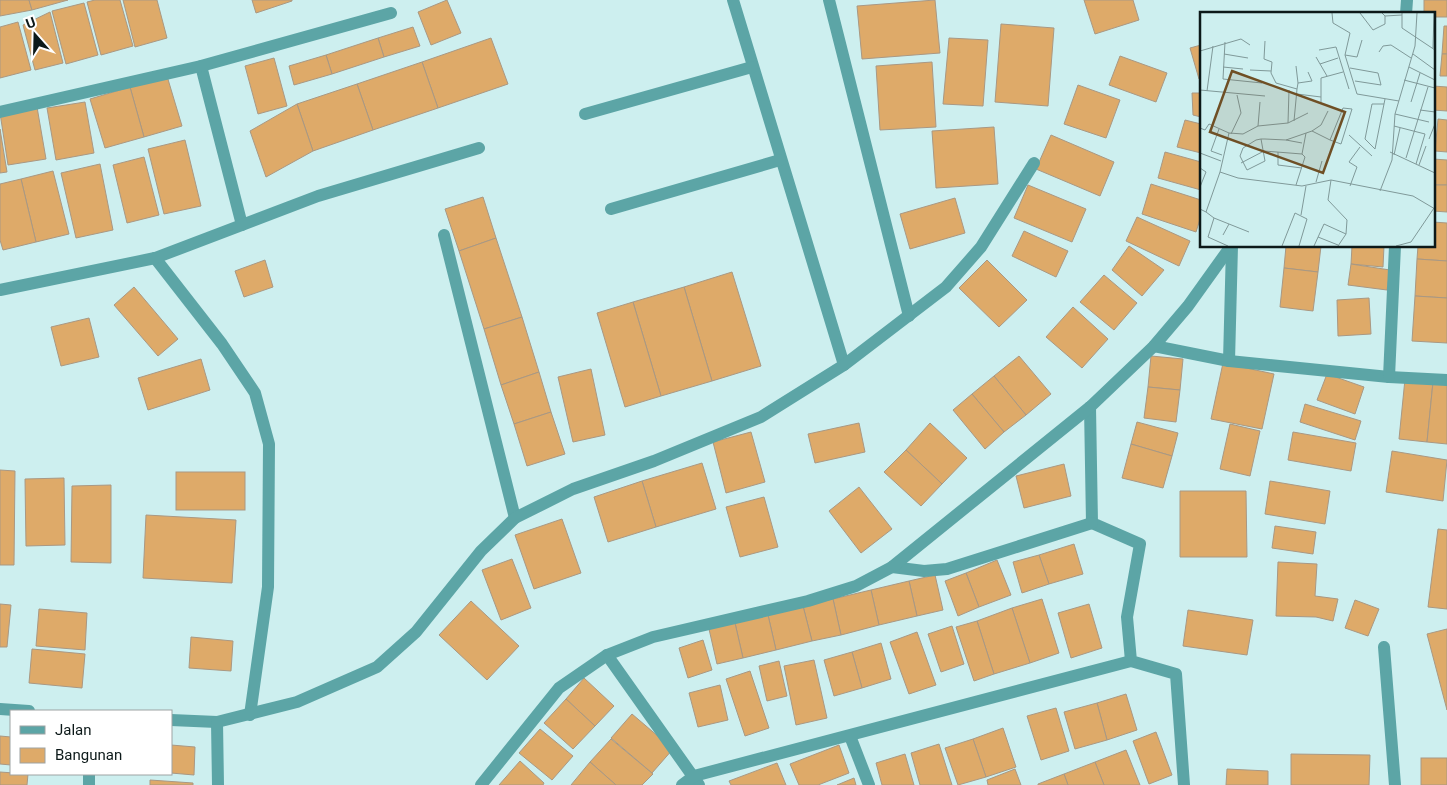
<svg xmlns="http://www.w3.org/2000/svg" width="1447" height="785" font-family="Roboto,sans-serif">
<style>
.building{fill:#deaa69;stroke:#a99883}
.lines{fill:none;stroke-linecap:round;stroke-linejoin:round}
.street{stroke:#5ca5a6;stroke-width:12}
.inset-road{fill:none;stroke:#809999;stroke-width:1}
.view{fill:#6f4f25;fill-opacity:0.15;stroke:#6f4f25;stroke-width:2.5}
.inset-edge{fill:none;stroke:#0c1919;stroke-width:2.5}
</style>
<rect width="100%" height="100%" fill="#cdefef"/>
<g class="building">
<polygon points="0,0 29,0 32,10 0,16"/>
<polygon points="29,0 68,0 32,10"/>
<polygon points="95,0 120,0 133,46 101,55 87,2"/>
<polygon points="123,0 157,0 167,38 135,47"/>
<polygon points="252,0 292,0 292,1 256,13"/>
<polygon points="447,0 461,33 431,45 418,12"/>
<polygon points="935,0 940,53 862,59 857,6"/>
<polygon points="1084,0 1133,0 1139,20 1095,34"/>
<polygon points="1424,0 1447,0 1447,17 1433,17 1433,14 1424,14"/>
<polygon points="84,3 98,55 66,64 52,11"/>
<polygon points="50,12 63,63 35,70 23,25"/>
<polygon points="18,22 31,70 0,78 0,27"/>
<polygon points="1001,24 1054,28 1048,106 995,102"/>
<polygon points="1444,26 1447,26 1447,54 1442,54"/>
<polygon points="413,27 420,46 384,57 378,38"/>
<polygon points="378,38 384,57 332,74 326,55"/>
<polygon points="491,38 508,84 438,108 422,62"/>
<polygon points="949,38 988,40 983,106 943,104"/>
<polygon points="1201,45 1201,78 1199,79 1190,48"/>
<polygon points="1442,54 1447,54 1447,76 1440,76"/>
<polygon points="326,55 332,74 294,85 289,66"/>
<polygon points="1120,56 1167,73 1156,102 1109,85"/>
<polygon points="274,58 287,106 258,114 245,66"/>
<polygon points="422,62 438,108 373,130 357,84"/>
<polygon points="932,62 936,127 880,130 876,66"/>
<polygon points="167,76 182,126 144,137 130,87"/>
<polygon points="357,84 373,130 313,151 297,104"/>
<polygon points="1078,85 1120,100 1106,138 1064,124"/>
<polygon points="1433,86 1447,87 1447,111 1433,110"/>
<polygon points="130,87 144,137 105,148 90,99"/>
<polygon points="1192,93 1201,93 1201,117 1193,115"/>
<polygon points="85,102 94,153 56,160 47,108"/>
<polygon points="297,104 313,151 266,177 250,131"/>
<polygon points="37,107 46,159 8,165 0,113"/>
<polygon points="1438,119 1447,120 1447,152 1435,151"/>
<polygon points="1185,120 1201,124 1201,153 1177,147"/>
<polygon points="994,127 998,184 936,188 932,131"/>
<polygon points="0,129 7,172 0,173"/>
<polygon points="1051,135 1114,162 1100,196 1036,169"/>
<polygon points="185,140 201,206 164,214 148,149"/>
<polygon points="1165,152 1201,162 1201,190 1158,178"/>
<polygon points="144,157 159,215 127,223 113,165"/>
<polygon points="1433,159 1447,160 1447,185 1433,185"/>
<polygon points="100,164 113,230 76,238 61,173"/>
<polygon points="53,171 69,234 36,242 21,179"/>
<polygon points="21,179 36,242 3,250 0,240 0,184"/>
<polygon points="1151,184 1201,200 1201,216 1196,232 1142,214"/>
<polygon points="1028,185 1086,209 1072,242 1014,218"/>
<polygon points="1433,185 1447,185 1447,212 1433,211"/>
<polygon points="483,197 496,238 459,251 445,209"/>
<polygon points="955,198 965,233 910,249 900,214"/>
<polygon points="1137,217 1190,241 1179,266 1126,241"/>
<polygon points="1433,222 1447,223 1447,261 1417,259 1418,246 1433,246"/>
<polygon points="1024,231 1068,251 1056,277 1012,256"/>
<polygon points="496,238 522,317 484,329 459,251"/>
<polygon points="1129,246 1164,270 1142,296 1112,270"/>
<polygon points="1286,246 1321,246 1318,272 1284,268"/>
<polygon points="1352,246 1384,246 1383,267 1351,264"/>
<polygon points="1417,259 1447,261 1447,298 1415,296"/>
<polygon points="265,260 273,287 244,297 235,271"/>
<polygon points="987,260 1027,300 999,327 959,288"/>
<polygon points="1351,264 1390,270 1387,290 1348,285"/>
<polygon points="1284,268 1318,272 1313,311 1280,307"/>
<polygon points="732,272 761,366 712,381 684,287"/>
<polygon points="1104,275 1137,303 1114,330 1080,302"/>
<polygon points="134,287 178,339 158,356 114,305"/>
<polygon points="684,287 712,381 661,396 633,302"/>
<polygon points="1415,296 1447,298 1447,343 1412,341"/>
<polygon points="1369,298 1371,334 1338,336 1337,300"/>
<polygon points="633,302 661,396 625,407 597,313"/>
<polygon points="1073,307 1108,339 1082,368 1046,337"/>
<polygon points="522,317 539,372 501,385 484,329"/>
<polygon points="89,318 99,357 61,366 51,327"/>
<polygon points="1019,356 1051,394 1026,415 994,376"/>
<polygon points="1151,356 1183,359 1180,390 1148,387"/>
<polygon points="201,359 210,390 148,410 138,378"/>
<polygon points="1223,363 1274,374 1262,429 1211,419"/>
<polygon points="591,369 605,435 573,442 558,377"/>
<polygon points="539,372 551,412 514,424 501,385"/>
<polygon points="1327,374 1364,387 1355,414 1317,400"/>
<polygon points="994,376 1026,415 1004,432 972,394"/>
<polygon points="1405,379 1433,382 1427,442 1399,439"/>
<polygon points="1433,382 1447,383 1447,444 1427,442"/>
<polygon points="1148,387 1180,390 1176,422 1144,418"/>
<polygon points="972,394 1004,432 985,449 953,410"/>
<polygon points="1305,404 1361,421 1355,440 1300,422"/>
<polygon points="551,412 565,454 527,466 514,424"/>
<polygon points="1137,422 1178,433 1172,456 1131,444"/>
<polygon points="859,423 865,452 815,463 808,434"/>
<polygon points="930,423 967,458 942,484 906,450"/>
<polygon points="1230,424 1260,431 1250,476 1220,469"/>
<polygon points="751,432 765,482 726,493 713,442"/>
<polygon points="1293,432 1356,443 1351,471 1288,460"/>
<polygon points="1131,444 1172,456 1163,488 1122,478"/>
<polygon points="906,450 942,484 921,506 884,472"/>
<polygon points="1392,451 1447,460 1443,501 1386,492"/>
<polygon points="702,463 716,509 656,527 642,481"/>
<polygon points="1064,464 1071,496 1024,508 1016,476"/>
<polygon points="0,470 15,471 14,565 0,565"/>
<rect x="176" y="472" width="69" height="38"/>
<polygon points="64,478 65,545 26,546 25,479"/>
<polygon points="642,481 656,527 608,542 594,497"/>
<polygon points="1270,481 1330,491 1325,524 1265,514"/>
<polygon points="111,485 111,563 71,562 72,486"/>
<polygon points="859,487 892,529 861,553 829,511"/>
<polygon points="1180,491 1246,491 1247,557 1180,557"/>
<polygon points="764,497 778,547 740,557 726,507"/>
<polygon points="146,515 236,520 232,583 143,578"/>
<polygon points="562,519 581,573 534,589 515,535"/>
<polygon points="1275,526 1316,532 1313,554 1272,548"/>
<polygon points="1438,529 1447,530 1447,609 1428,607"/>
<polygon points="1074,544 1083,574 1049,584 1039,555"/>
<polygon points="1039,555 1049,584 1022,593 1013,562"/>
<polygon points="512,559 531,608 501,620 482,570"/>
<polygon points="997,560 1011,595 979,607 966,573"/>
<polygon points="1278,562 1317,564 1315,596 1338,599 1333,621 1316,617 1276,616"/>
<polygon points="966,573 979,607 958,616 945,581"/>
<polygon points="935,575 943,610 917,616 909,581"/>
<polygon points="909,581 917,616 879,625 871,590"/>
<polygon points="871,590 879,625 841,635 833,599"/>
<polygon points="833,599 841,635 812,641 803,606"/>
<polygon points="1042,599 1059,653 1030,663 1012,608"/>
<polygon points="1355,600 1379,609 1368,636 1345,628"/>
<polygon points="471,601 519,646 487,680 439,635"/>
<polygon points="0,604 11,605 7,647 0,647"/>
<polygon points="1089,604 1102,648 1071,658 1058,613"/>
<polygon points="803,606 812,641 776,650 768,615"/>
<polygon points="1012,608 1030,663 994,674 977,621"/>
<polygon points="39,609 87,613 85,650 36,646"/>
<polygon points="1188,610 1253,620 1247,655 1183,646"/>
<polygon points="768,615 776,650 743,658 735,623"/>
<polygon points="977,621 994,674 974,681 956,627"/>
<polygon points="735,623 743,658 717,664 709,629"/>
<polygon points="952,626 964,664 941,672 928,634"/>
<polygon points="1447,629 1447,710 1427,634"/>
<polygon points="917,632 936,685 909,694 890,642"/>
<polygon points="191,637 233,641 231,671 189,668"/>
<polygon points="703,640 712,670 688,678 679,648"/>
<polygon points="881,643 891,679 862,688 852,652"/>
<polygon points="32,649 85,654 82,688 29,683"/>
<polygon points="852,652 862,688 834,696 824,660"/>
<polygon points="814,660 827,718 796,725 784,666"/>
<polygon points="779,661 787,696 767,701 759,666"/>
<polygon points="750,671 769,728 745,736 726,679"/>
<polygon points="584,678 614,706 595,726 566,699"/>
<polygon points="720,685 728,720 698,727 689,693"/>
<polygon points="1126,694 1137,730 1107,740 1097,703"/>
<polygon points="566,699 595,726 573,749 544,723"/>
<polygon points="1097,703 1107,740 1075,749 1064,712"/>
<polygon points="1056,708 1069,751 1041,760 1027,716"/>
<polygon points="632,714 673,749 652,773 611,738"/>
<polygon points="1003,728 1016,767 986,777 973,739"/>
<polygon points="540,729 573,756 552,780 519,753"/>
<polygon points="1156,732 1172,775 1149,784 1133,741"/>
<polygon points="0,736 11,737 11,765 0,764"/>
<polygon points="611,739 653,774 642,785 616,785 590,762"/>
<polygon points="973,739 986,777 958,785 945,748"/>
<polygon points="939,744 952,785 920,785 911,753"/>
<polygon points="171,745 195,747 194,775 171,773"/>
<polygon points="839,745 849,773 818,785 799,785 790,764"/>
<polygon points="1126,750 1140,785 1104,785 1095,762"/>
<polygon points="905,754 914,785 882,785 876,763"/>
<polygon points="1291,754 1370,755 1369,785 1291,785"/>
<rect x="1421" y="758" width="26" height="27"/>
<polygon points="520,761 544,783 543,785 499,785"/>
<polygon points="590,762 616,785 571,785"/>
<polygon points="1095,762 1104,785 1068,785 1064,774"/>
<polygon points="777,763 786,785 731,785 729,781"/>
<polygon points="1015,769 1021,785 988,785 987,780"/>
<polygon points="1227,769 1268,771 1268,785 1226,785"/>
<polygon points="0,772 28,774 27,785 0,785"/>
<polygon points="1064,774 1068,785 1038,785 1038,784"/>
<polygon points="854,778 856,785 837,785"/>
<polygon points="150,780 193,783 193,785 150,785"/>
</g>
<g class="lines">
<g class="street">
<polyline points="733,0 844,365"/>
<polyline points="829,0 909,316"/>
<polyline points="1406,14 1407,0"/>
<polyline points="201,66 242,225"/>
<polyline points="0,112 201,66 391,13"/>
<polyline points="585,114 752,67"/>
<polyline points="611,209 780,160"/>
<polyline points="444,235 515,518"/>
<polyline points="155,258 222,344 255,393 269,444 268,587 250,715"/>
<polyline points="0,290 155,258 318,196 479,148"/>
<polyline points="1154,346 1229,361 1389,377 1447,380"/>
<polyline points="1229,361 1232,246"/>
<polyline points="1389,377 1395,246"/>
<polyline points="1090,407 1092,523 1140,544 1127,617 1131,661 1176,674 1184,785"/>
<polyline points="892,567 924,571 947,569 1092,523"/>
<polyline points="1384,647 1395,785"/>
<polyline points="607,655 699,785"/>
<polyline points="0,709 29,711"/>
<polyline points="171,720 217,722"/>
<polyline points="850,736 869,785"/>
<polyline points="89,785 89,774"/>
<polyline points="218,785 217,722 297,702 377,667 416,632 481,551 515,518 573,489 654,461 761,417 844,365 946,287 981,247 1034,163"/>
<polyline points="481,785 559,688 607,655 653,637 808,601 856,586 892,567 1090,407 1154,346 1188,306 1231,246"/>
<polyline points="682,785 694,776 1131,661"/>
</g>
</g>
<g transform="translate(1200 12)">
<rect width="235" height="235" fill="#cdefef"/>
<path class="inset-road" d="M 132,1 L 133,11 L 150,21 L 145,43 L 157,82 L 199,89M 160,1 L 173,18 L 185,12 L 185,4M 182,1 L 185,4 L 202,3M 202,1 L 202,16 L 235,38M 65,29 L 64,47 L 72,50 L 71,61 L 76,71 L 97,77 L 94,109M 25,30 L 23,67 L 62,71M 233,36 L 234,1M 119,38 L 136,35 L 149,77M 0,39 L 41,27 L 50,33M 179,40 L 183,34 L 191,33 L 211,46M 24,42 L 48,46M 213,42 L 235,58M 145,43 L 157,45 L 162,28M 116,45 L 127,64M 120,52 L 138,46M 96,54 L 98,71M 23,55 L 43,57M 209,55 L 235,68M 150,56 L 178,61 L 181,73 L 155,69M 50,58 L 71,59M 204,68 L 235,76M 97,77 L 98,71 L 112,69 L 108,60M 0,78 L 65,84M 7,79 L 13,34M 97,82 L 121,85M 121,90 L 121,66 L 143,60M 211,90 L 220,61M 184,92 L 172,92 L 165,127 L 175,137 L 185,87M 220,98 L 235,100M 195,102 L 229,110M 88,111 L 89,78M 58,114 L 60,90M 194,114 L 225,122 L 216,152M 0,116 L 5,118 L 9,112 L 29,121M 19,117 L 11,139 L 22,143M 112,119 L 130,128 L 141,132 L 152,97 L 143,96 L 130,128M 31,122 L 41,101 L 37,83M 149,123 L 172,144M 61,127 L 65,149 L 47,158 L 40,144 L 43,136 L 56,128 L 61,127 L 65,127 L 86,128 L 112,119 L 121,113 L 128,99M 229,127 L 235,112M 86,128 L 102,131M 78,140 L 78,153 L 102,156M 190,140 L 235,161M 0,141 L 21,149M 194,143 L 200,116M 206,146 L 228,75M 41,151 L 64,139 L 102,142M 219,153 L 226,134M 0,156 L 6,160 L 0,175M 20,160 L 29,121 L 43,122 L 58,114 L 88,111 L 108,101M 131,168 L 128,188 L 147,208 L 146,222 L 138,234M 116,170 L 122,149M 96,173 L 105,145 L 102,142 L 106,121M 150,174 L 157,155 L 149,150 L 160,135M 180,179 L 192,148 L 195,102 L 215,34 L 217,1M 0,197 L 6,200 L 20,160 L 38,166 L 102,174 L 131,168 L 213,184 L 235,197M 6,200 L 14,206 L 8,225 L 28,234M 101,203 L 106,174M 14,206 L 29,212 L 23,223M 29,212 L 49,220M 118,225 L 138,233M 82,234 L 95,201 L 107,207 L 99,234M 114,234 L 124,212 L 146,222M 196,234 L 211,230 L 234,196"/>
<path class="view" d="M 32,59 L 145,100 L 123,161 L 10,120 Z"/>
<rect width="235" height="235" class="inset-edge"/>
</g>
<rect x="10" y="710" width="162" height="65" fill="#ffffff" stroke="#9ea3a3"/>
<rect x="20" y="726" width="25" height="8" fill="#5ca5a6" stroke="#9ea3a3"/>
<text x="55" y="735" font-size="15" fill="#0c1919">Jalan</text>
<rect x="20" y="748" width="25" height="15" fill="#deaa69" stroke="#9ea3a3"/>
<text x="55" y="760" font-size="15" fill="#0c1919">Bangunan</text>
<g transform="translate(35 35) rotate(340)" stroke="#ffffff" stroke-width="4" paint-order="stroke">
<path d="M0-4L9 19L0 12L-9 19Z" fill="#0c1919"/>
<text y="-8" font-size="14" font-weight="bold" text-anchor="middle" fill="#0c1919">U</text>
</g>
</svg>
